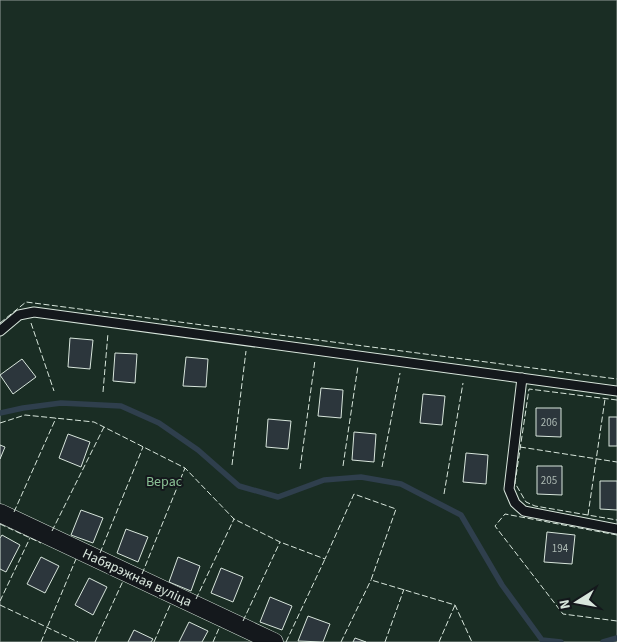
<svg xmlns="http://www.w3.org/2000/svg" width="617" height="642" font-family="'Source Sans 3',sans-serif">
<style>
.green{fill:#1a2d24;stroke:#939e99}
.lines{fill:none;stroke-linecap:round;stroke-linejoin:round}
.stream{stroke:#2f3f4d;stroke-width:5.5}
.building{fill:#2c363c;stroke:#d8e6dc}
.lane-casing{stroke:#d8e6dc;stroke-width:11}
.street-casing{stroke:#d8e6dc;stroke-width:19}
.lane{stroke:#14181c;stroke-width:9}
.street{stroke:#14181c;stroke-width:18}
.fence{stroke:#d8e6dc;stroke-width:1;stroke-dasharray:6 2.5;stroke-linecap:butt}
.labels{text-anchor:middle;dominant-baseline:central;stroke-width:4;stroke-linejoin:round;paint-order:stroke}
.number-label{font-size:11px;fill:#adbab4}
.park-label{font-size:14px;fill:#8ac095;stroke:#14181c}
.street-label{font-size:14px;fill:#d8e6dc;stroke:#14181c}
</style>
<rect width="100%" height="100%" fill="#14181c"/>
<rect class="green" x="0" y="0" width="617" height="642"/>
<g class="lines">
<g class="stream">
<polyline points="0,413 23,408 61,403 121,406 159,423 198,450 239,486 278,497 324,480 361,477 401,484 461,515 502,585 542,640 561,642"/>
<polyline points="603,642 617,638"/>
</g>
</g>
<g class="building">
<polygon points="70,338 93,340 90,369 68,367"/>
<polygon points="115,353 137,354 135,383 113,381"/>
<polygon points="186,357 208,359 206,387 183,386"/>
<polygon points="22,359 36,377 13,394 0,375"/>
<polygon points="321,388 343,390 341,418 318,416"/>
<polygon points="423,394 445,396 442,425 420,423"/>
<polygon points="536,408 561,408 561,437 536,436"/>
<rect x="609" y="417" width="8" height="29"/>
<polygon points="268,419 291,421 288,449 266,447"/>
<polygon points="354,432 376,434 374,462 352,460"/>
<polygon points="68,434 90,442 81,467 59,458"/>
<polygon points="0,445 5,447 0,459"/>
<polygon points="466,453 488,455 486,484 463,482"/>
<polygon points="537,466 562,466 562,495 537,494"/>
<polygon points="600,481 617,481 617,510 600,509"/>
<polygon points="81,510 103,518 93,543 71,535"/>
<polygon points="126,529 148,537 138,562 117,553"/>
<polygon points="547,532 575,535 572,564 544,562"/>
<polygon points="2,535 20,545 6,572 0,569 0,538"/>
<polygon points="41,557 59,566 45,593 27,584"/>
<polygon points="178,557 200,566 191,591 169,582"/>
<polygon points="221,568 243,577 233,602 211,593"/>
<polygon points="89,578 107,587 93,615 75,605"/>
<polygon points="270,597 292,606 282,630 260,622"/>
<polygon points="308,616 330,624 323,642 298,641"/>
<polygon points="189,622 208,631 202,642 179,642"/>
<polygon points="134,630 153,639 151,642 128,642"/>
<polygon points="355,638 366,642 353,642"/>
</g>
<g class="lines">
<defs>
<g id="lane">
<polyline points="0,331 19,315 34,312 617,391"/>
<polyline points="522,378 509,489 515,503 524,511 617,529"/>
</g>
<polyline id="street" points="0,513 274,642"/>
</defs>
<use href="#lane" class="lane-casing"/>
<use href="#street" class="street-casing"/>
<use href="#lane" class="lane"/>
<use href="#street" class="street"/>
<g class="fence">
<polyline points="0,323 26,302 617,379"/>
<polyline points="31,323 54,391"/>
<polyline points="103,392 108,333"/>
<polyline points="617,400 529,389 515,483 526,502 535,506 617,520"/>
<polyline points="0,423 25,415 94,422 185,468 234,519 280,542 325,559 354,494 396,509 371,580 455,605 472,642"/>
<polyline points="520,447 617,462"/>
<polyline points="232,465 246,351"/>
<polyline points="343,466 358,366"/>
<polyline points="382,467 400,373"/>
<polyline points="300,469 315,360"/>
<polyline points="444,494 463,383"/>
<polyline points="14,512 56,418"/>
<polyline points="588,515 605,399"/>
<polyline points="0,524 41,543"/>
<polyline points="52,531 104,427"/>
<polyline points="617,535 505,514 495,526 563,614 617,621"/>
<polyline points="100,553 143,447"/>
<polyline points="142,574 185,468"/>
<polyline points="196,599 234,519"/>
<polyline points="0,601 30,538"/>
<polyline points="0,605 78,642"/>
<polyline points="243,621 280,542"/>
<polyline points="41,642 76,559"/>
<polyline points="95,642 123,581"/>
<polyline points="154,642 171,603"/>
<polyline points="213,642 220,626"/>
<polyline points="286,642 325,559"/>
<polyline points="341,642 371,580"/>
<polyline points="385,642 404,589"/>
<polyline points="439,642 455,605"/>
</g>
</g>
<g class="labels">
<g class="number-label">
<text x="549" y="422">206</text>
<text x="549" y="480">205</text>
<text x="560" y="548">194</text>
</g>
<g class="park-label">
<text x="164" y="482">Верас</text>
</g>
<g class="street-label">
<text transform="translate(137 578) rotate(25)">Набярэжная вуліца</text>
</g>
</g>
<g transform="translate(577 602) rotate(259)" stroke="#14181c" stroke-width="4" paint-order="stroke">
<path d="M0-4L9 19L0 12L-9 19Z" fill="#d8e6dc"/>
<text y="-8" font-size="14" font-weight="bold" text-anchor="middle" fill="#d8e6dc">N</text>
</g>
</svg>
